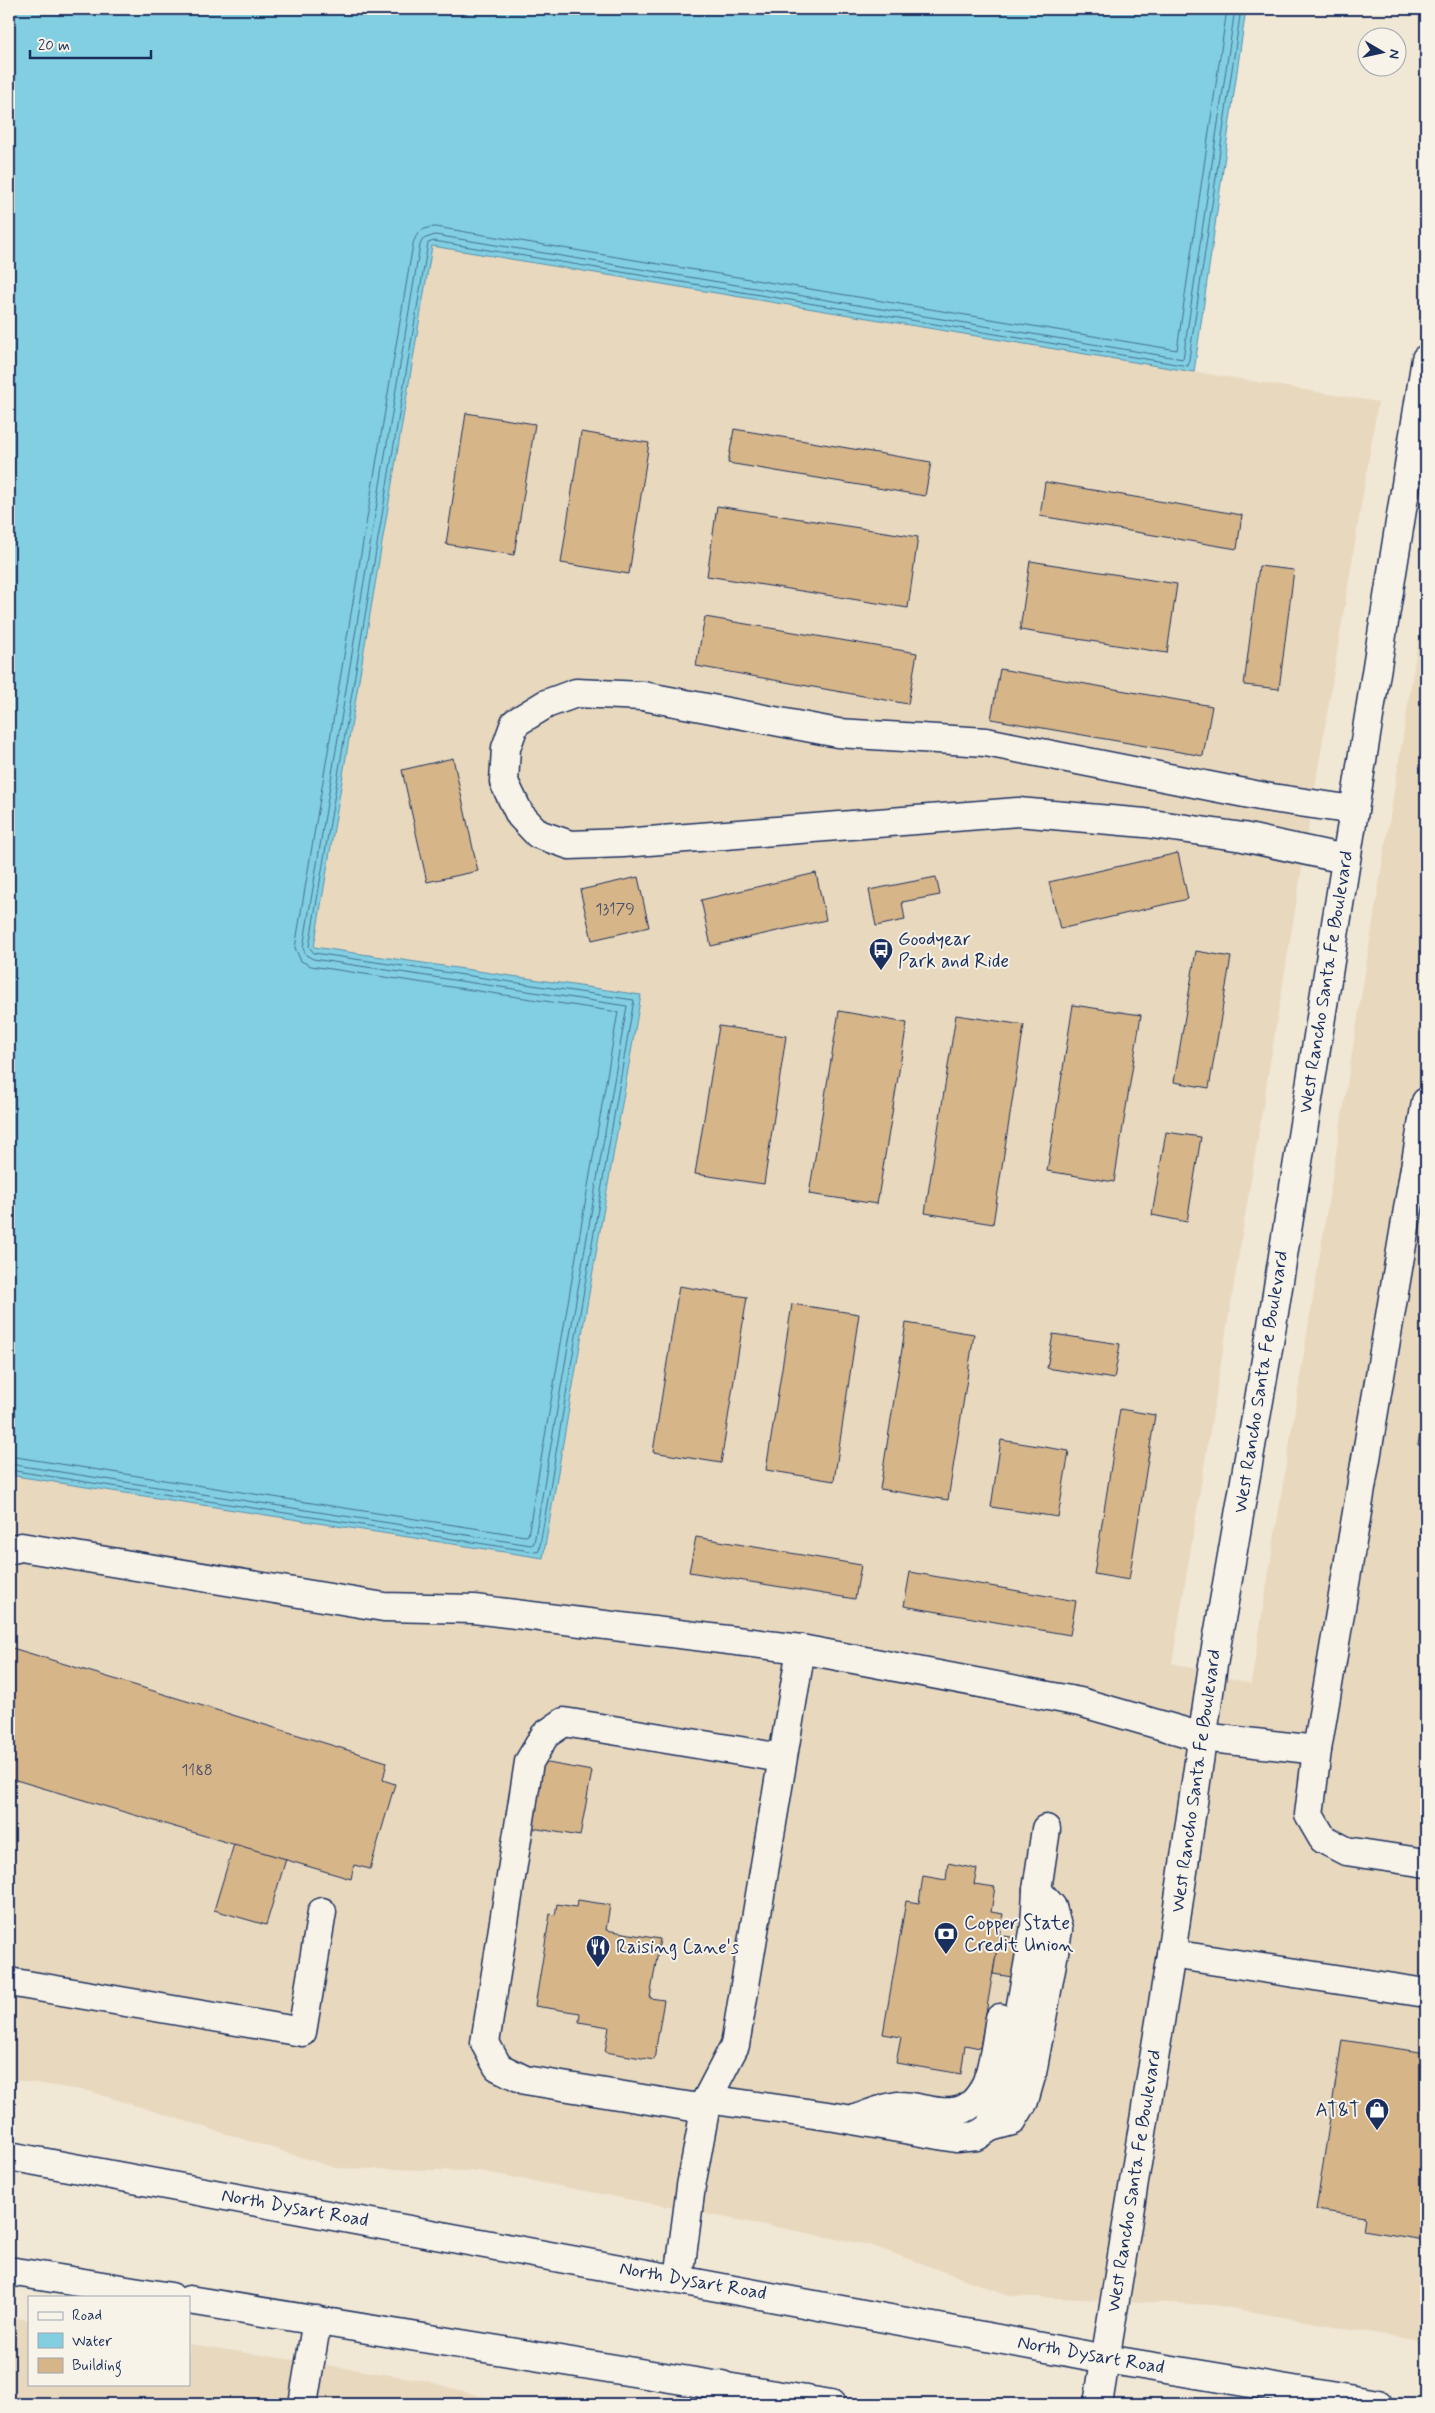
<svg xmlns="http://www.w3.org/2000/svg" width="1435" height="2413" font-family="Mynerve,sans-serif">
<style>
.built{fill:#e8d8be}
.water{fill:#81cfe0;stroke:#588fac}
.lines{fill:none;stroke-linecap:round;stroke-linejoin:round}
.shore{stroke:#446f92;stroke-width:1}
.building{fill:#d6b589;stroke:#1b2f5e}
.minor-casing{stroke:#1b2f5e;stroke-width:31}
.major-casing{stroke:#1b2f5e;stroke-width:31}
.minor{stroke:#f7f3e8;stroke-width:28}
.major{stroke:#f7f3e8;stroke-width:28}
.labels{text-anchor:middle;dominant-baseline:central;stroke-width:4;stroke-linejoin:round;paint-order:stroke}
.number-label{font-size:16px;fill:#4a5069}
.poi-label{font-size:19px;fill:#1b2f5e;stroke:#f7f3e8;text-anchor:start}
.street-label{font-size:19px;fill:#1b2f5e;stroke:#f7f3e8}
</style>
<rect width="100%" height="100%" fill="#f0e7d5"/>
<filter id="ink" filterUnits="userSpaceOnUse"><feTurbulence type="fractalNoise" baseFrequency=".02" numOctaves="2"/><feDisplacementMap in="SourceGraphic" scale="10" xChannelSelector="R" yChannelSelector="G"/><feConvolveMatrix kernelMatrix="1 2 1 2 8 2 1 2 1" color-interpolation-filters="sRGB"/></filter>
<g filter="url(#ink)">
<g class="built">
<polygon points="432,246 1378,402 1172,1663 1251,1684 1426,592 1426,2342 1214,2305 1012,2296 870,2245 480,2171 336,2168 89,2091 9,2079 9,1475 543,1558 641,995 314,948"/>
<polygon points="9,2317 29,2320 29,2384 189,2384 189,2344 423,2380 509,2404 9,2404"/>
</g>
<polygon class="water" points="9,9 1246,9 1194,372 432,246 314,947 641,995 543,1558 9,1475"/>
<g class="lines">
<g class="shore">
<path d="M 9,1456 L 525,1536 L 528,1535 L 618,1012 L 311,966 L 301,961 L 295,948 L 413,244 C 416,232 424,227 436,227 L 1177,350 L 1227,9"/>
<polyline points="9,1464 531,1545 534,1543 627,1006 313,959 306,955 303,948 420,245 423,239 435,235 1183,359 1235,9"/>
<polyline points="9,1470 536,1552 539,1551 634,1000 314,953 309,947 428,243 434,241 1188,366 1241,9"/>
</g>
</g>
<g class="building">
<polygon points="466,413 535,424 514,555 446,544"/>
<polygon points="734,429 931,462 925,496 728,463"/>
<polygon points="581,432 649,443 629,574 561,563"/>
<polygon points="1045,482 1242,515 1237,549 1040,516"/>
<polygon points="717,506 918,537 908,608 707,576"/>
<polygon points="1030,561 1177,584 1167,653 1020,630"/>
<polygon points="1259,566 1294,570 1279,689 1244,685"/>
<polygon points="705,617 917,653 908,704 696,666"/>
<polygon points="1000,669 1212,706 1203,756 991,719"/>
<polygon points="453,758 478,871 427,882 402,770"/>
<polygon points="1178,853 1188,899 1060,929 1049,882"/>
<polygon points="816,873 826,920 711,946 701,900"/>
<polygon points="638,877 649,927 592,940 580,890"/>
<polygon points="936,877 940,895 902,902 905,920 876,926 869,890"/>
<polygon points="1196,951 1231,957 1209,1088 1174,1082"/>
<polygon points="1073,1005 1141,1015 1114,1182 1047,1171"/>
<polygon points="839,1011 907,1023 877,1204 809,1194"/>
<polygon points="956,1015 1024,1025 993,1224 925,1213"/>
<polygon points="719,1026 786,1036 764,1184 695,1174"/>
<polygon points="1166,1132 1201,1137 1187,1222 1152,1215"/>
<polygon points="679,1286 747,1297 721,1463 653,1452"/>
<polygon points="792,1304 859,1314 834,1481 766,1470"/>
<polygon points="906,1323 974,1334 948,1500 880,1489"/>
<polygon points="1053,1334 1120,1344 1114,1379 1047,1368"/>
<polygon points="1426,1394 1426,1446 1418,1445"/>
<polygon points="1120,1409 1155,1415 1129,1580 1094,1574"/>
<polygon points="1001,1440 1069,1451 1058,1517 991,1507"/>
<polygon points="696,1537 861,1565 855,1599 689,1572"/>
<polygon points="910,1572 1076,1601 1070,1635 904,1606"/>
<polygon points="9,1647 387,1762 383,1780 395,1784 370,1869 354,1865 351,1879 9,1778"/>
<polygon points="537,1761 592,1771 580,1836 526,1827"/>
<polygon points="234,1844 286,1859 266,1925 214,1910"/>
<polygon points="948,1863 977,1869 974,1884 995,1887 991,1912 1003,1914 980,2048 965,2045 961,2074 896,2063 901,2037 883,2034 906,1901 919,1903 923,1876 946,1880"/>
<polygon points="578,1900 610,1905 606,1930 660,1939 650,1998 664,2000 654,2060 605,2052 609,2027 579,2022 580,2013 535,2006 550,1914 555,1915 557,1904 576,1907"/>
<polygon points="999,1935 1051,1944 1044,1982 993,1974"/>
<polygon points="1342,2040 1426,2053 1424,2240 1363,2230 1365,2217 1316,2210"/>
</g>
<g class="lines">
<defs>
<g id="minor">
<polyline points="1345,859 1243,837 1145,823 1018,812 623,843 570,845 538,834 520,815 504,782 506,748 515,723 546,704 576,693 643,696 838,733 986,742 1265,797 1354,810"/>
<polyline points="1426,1102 1317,1750 1309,1815 1323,1839 1346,1851 1426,1863"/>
<polyline points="9,1550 21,1547 384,1607 474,1609 801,1649 1080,1702 1202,1737 1317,1750"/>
<polyline points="1171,1954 1426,1993"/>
<polyline points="9,1982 302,2032 322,1912"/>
<polyline points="707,2099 835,2117 956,2138 977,2136 990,2127 1008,2078 1035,1926 1037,1890 1046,1829"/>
<polyline points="705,2109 525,2080 498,2067 485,2043 529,1762 545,1735 564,1722 782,1758"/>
<path d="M 858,2118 C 870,2114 886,2107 899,2106 C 917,2106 934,2114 953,2112 C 993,2107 994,2049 1000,2018"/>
<polyline points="990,2127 1012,2121 1024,2101 1032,2073 1058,1930 1052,1907 1037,1890"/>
<polyline points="679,2279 691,2186 707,2099 735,2045 801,1649"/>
<polyline points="303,2404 317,2320"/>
<polyline points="719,2404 722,2385"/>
<polyline points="1098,2404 1171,1954 1213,1665 1271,1331 1426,359"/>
</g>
<g id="major">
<polyline points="9,2156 1106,2359 1378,2404"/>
<polyline points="9,2271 171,2297"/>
<polyline points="189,2300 831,2404"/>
</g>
</defs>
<use href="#minor" class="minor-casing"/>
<use href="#major" class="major-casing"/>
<use href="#minor" class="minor"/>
<use href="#major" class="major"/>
</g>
</g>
<defs>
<symbol id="bus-pin" viewBox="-11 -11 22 30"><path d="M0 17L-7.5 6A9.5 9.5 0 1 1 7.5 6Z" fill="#1b2f5e" stroke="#f7f3e8"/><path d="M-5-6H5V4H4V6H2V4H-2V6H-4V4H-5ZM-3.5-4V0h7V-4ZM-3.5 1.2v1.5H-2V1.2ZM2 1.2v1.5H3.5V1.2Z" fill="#fff"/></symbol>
<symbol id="bank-pin" viewBox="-11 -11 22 30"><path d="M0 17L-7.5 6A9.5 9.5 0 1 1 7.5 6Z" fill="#1b2f5e" stroke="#f7f3e8"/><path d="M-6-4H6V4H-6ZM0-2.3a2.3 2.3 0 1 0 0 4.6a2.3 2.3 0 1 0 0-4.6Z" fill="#fff"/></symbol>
<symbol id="restaurant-pin" viewBox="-11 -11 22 30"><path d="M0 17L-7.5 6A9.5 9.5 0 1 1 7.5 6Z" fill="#1b2f5e" stroke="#f7f3e8"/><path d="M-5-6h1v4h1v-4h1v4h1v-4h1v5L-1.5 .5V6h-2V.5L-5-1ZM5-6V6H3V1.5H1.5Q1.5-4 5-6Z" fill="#fff"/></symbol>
<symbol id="shop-pin" viewBox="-11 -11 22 30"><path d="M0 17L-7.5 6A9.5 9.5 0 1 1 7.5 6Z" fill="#1b2f5e" stroke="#f7f3e8"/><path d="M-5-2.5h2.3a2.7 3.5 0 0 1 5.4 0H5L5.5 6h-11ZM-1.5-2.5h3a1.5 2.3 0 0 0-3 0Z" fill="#fff"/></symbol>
</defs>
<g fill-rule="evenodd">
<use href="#bus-pin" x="867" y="936" width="28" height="38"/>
<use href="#bank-pin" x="932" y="1920" width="28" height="38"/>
<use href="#restaurant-pin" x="584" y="1933" width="28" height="38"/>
<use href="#shop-pin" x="1363" y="2096" width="28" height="38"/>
</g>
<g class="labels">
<g class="number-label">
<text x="615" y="909">13179</text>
<text x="197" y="1770">1188</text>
</g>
<g class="poi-label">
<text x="898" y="939">Goodyear<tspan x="898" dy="22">Park and Ride</tspan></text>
<text x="964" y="1923">Copper State<tspan x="964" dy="22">Credit Union</tspan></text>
<text x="616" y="1947">Raising Cane's</text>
<text x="1360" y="2110" text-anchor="end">AT&amp;T</text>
</g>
<g class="street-label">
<text transform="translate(1326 982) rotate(-81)">West Rancho Santa Fe Boulevard</text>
<text transform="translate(1261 1382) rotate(-81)">West Rancho Santa Fe Boulevard</text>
<text transform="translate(1196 1781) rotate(-82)">West Rancho Santa Fe Boulevard</text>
<text transform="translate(1134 2181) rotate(-81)">West Rancho Santa Fe Boulevard</text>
<text transform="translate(295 2208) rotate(10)">North Dysart Road</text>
<text transform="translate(693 2281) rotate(10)">North Dysart Road</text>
<text transform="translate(1091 2355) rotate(10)">North Dysart Road</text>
</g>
</g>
<rect width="1435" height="2413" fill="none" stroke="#f7f3e8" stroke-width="30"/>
<rect x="15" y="15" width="1405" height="2383" fill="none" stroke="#1b2f5e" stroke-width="2" filter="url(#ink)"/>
<rect x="28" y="2296" width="162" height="90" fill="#f7f3e8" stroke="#9fa5b1"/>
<rect x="38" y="2312" width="25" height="8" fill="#f7f3e8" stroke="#9fa5b1"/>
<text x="72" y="2320" font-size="15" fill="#1b2f5e">Road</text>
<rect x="38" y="2333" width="25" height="15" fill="#81cfe0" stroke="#9fa5b1"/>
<text x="72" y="2346" font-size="15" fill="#1b2f5e">Water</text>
<rect x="38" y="2358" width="25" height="15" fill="#d6b589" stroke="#9fa5b1"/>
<text x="72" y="2370" font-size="15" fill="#1b2f5e">Building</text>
<g transform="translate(1382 52) rotate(99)"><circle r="24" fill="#f7f3e8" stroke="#9fa5b1"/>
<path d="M0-4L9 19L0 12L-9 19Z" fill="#1b2f5e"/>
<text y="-8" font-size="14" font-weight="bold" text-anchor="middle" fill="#1b2f5e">N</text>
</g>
<path d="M30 50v8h121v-8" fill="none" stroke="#1b2f5e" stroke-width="2.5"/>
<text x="38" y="50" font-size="15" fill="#1b2f5e" stroke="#f7f3e8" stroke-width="4" paint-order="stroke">20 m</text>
</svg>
